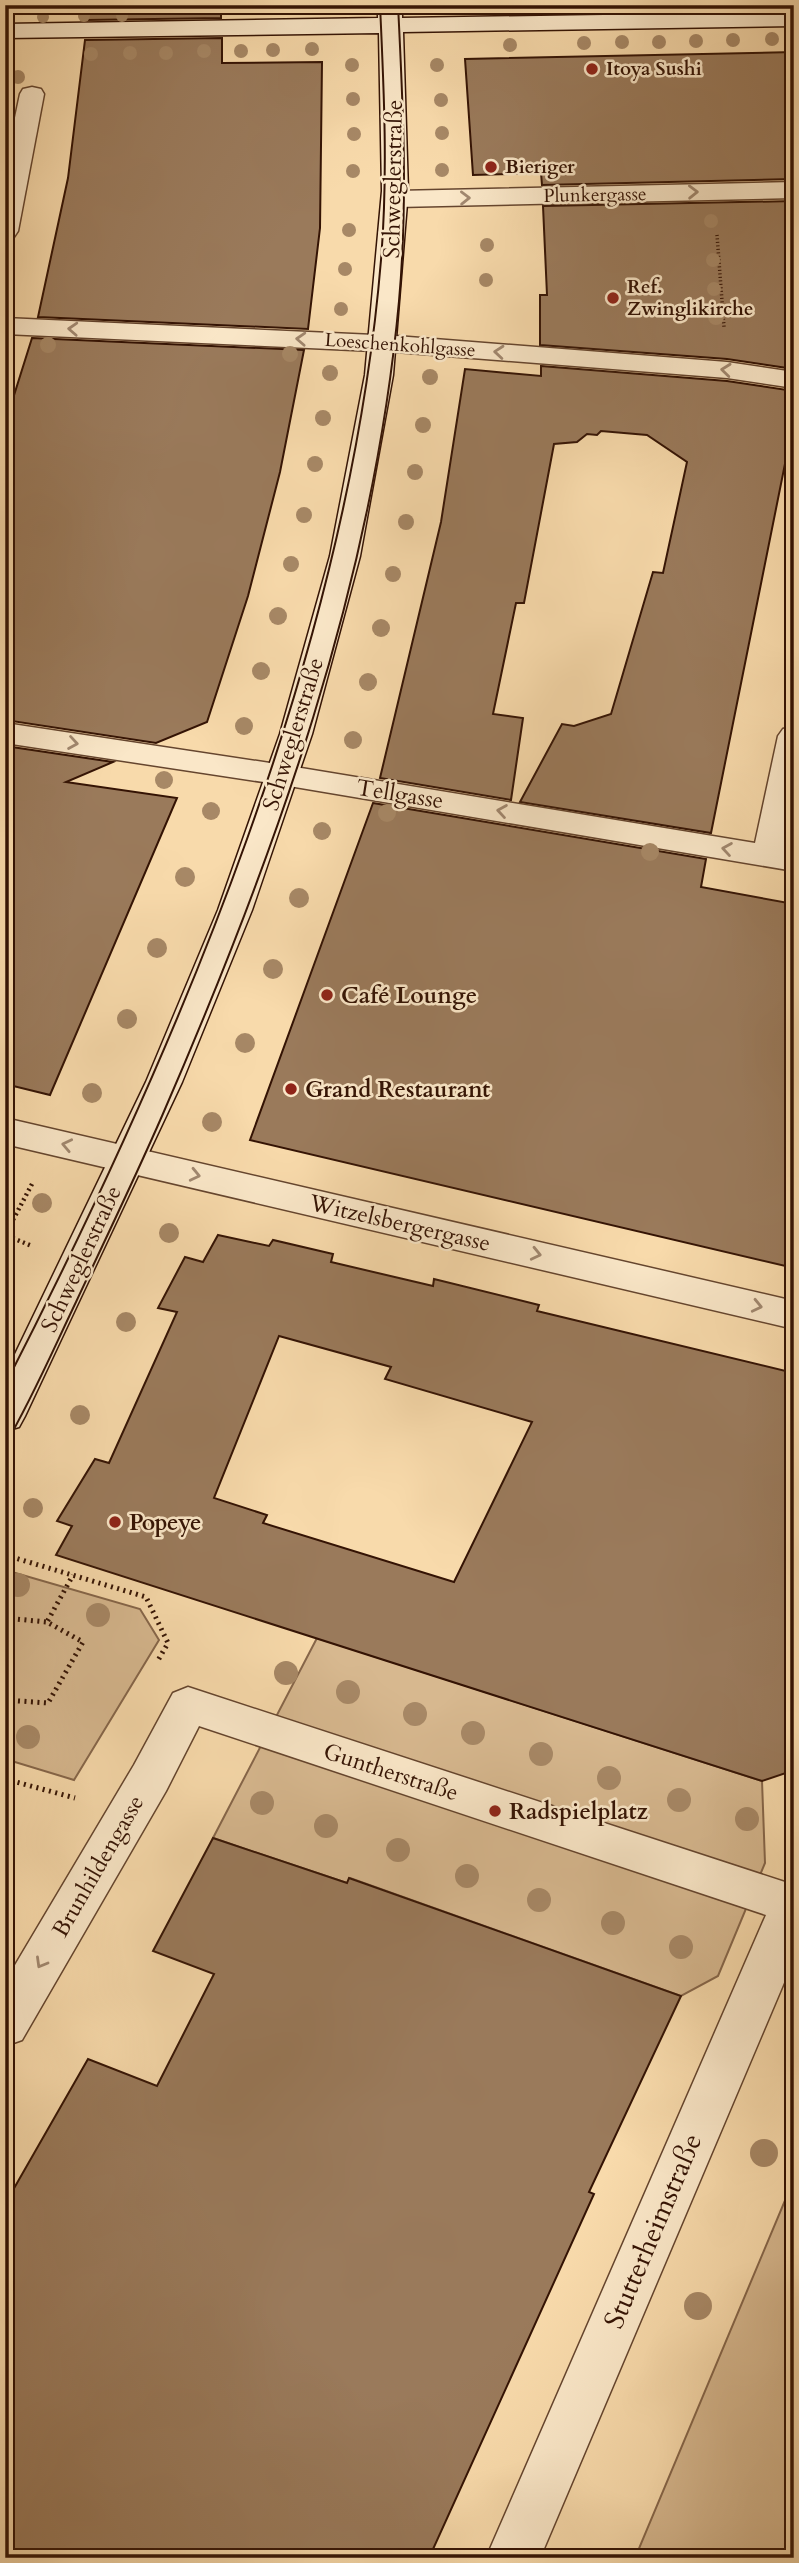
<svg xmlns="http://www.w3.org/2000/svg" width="799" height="2563" font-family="Cardo,serif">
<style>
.green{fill:#d7b88f;stroke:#86664a;stroke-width:2}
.building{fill:#9a7a5b;stroke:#341304;stroke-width:2;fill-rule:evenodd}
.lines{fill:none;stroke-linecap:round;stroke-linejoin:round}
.street-casing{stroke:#65452e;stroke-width:3}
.secondary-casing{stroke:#341304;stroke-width:3}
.path-far2{stroke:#341304;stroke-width:3.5;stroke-dasharray:1 2.5;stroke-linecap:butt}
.path-far1{stroke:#341304;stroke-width:4.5;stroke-dasharray:2 3.5;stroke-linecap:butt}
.path{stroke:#341304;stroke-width:5;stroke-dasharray:2 4.5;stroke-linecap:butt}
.street{fill:#fae7c8;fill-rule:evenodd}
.secondary{fill:#fae7c8;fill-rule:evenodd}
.tram{stroke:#341304;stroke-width:2}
.tree{fill:#a78866}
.oneway{stroke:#a18870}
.poi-dot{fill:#8f2418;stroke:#fae7c8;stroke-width:2.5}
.labels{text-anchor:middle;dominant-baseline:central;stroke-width:5;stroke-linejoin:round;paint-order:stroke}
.far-poi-label{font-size:19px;font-weight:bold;fill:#341304;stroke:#fae7c8;text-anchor:start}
.far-street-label{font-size:19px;fill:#341304;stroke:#fae7c8}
.street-label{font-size:23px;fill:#341304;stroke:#fae7c8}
.poi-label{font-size:23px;font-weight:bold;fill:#341304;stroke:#fae7c8;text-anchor:start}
.near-street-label{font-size:28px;fill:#341304;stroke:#fae7c8}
</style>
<rect width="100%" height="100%" fill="#f8daab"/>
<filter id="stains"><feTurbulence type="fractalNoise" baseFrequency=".00286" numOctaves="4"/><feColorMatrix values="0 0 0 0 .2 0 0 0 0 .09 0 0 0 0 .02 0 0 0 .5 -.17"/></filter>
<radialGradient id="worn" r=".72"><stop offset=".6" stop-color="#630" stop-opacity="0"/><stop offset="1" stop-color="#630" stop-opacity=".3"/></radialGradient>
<g class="green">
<polygon points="5,1570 140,1609 159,1640 74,1780 5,1759"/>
<polygon points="317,1638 762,1781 765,1863 718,1976 681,1996 350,1878 347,1883 213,1838"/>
<polygon points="794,2179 794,2558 635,2558"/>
</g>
<g class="building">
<polygon points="88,5 221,5 221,18 87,20"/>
<polygon points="222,38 222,63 322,62 320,228 308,329 38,317 68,178 85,40"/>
<polygon points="794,52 794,179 542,185 541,173 473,175 465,59"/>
<polygon points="794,201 794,369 727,359 540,345 540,295 547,295 543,206"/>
<polygon points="32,338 304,350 280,472 248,596 207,722 156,743 5,720 5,424"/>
<polygon points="541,366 727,381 794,391 794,419 711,833 520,802 562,724 574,726 611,714 653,572 663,573 687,462 647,435 601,431 597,435 587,434 577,442 554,444 524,603 516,603 493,714 523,718 511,800 380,778 441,522 465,369 541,376"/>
<polygon points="5,746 113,762 66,782 177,798 50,1095 5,1084"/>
<polygon points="373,803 706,859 701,887 794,904 794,1268 250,1140"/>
<path d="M 218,1235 L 269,1246 L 273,1240 L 333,1254 L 331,1262 L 433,1286 L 434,1279 L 539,1305 L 537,1311 L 794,1373 L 794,1758 L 786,1773 L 762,1781 L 56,1555 L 72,1526 L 57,1521 L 95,1459 L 109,1463 L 177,1312 L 158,1308 L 185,1257 L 203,1262 ZM 279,1336 L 391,1367 L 385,1379 L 532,1422 L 454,1582 L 263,1523 L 267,1515 L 214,1498 Z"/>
<polygon points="213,1838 347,1883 349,1878 681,1996 589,2192 594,2194 429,2558 5,2558 5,2204 88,2059 157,2086 214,1974 153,1951"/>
</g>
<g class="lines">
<defs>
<g id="street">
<polygon points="32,87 41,89 44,94 18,231 14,237 5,239 5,165 20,94 23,89"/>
<polygon points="794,182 794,198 397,207 388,205 384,199 388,193 397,191"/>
<polygon points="5,318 396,336 727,362 794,372 794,388 727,378 396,352 5,334"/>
<polygon points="5,723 283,765 755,843 778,736 783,729 794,726 794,817 787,848 794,849 794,871 283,785 5,743"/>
<polygon points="5,1118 794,1301 794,1329 5,1144"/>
<polygon points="188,1687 794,1885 794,1959 540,2558 486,2558 766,1915 199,1726 166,1791 22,2040 5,2046 5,1982 134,1765 173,1693"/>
</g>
<polygon id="secondary" points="378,5 402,5 402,18 794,12 794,26 403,32 408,191 393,375 360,556 312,734 252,910 182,1082 25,1416 19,1427 5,1431 5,1375 146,1082 218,910 280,734 330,556 365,375 382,191 379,33 5,38 5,24 378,18"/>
</defs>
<use href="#street" class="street-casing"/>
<use href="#secondary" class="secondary-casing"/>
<polyline class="path-far2" points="717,235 724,327"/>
<polyline class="path-far1" points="32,1184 5,1235 32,1246"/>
<g class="path">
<polyline points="5,1555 146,1597 168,1643 157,1662"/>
<polyline points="5,1618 47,1622"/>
<polyline points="5,1700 48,1703 83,1642 47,1622 73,1575"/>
<polyline points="5,1779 75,1798"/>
</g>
<use href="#street" class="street"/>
<use href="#secondary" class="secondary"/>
<g class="tram">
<path d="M 5,1385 C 181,1042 349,647 381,260 C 388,175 384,90 380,5"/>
<path d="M 5,1445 C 32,1399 53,1350 76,1302 C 105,1240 135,1178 162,1116 C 275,856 373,585 399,301 C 408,202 403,104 398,5"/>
</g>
</g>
<g class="tree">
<circle cx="84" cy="16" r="6"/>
<circle cx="122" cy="16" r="6"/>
<circle cx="43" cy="17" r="6"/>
<circle cx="772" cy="39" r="7"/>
<circle cx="733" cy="40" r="7"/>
<circle cx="696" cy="41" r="7"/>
<circle cx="622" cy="42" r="7"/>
<circle cx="659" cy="42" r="7"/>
<circle cx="584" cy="43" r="7"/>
<circle cx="510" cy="45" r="7"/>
<circle cx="312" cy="49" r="7"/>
<circle cx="273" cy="50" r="7"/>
<circle cx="204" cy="51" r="7"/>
<circle cx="241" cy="51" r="7"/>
<circle cx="130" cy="53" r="7"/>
<circle cx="166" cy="53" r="7"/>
<circle cx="91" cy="54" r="7"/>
<circle cx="352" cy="65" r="7"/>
<circle cx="437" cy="65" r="7"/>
<circle cx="18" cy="77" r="7"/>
<circle cx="353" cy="99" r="7"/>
<circle cx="441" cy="100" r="7"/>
<circle cx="442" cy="133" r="7"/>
<circle cx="354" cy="134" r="7"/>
<circle cx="442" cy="170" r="7"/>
<circle cx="353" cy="171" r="7"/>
<circle cx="711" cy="221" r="7"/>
<circle cx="349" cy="230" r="7"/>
<circle cx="487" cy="245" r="7"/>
<circle cx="713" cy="260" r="7"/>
<circle cx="345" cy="269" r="7"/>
<circle cx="486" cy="280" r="7"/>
<circle cx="714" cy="289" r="7"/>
<circle cx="341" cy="309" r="7"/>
<circle cx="716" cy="317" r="8"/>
<circle cx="48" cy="345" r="8"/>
<circle cx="290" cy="354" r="8"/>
<circle cx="330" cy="373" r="8"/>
<circle cx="430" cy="377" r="8"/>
<circle cx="323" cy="418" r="8"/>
<circle cx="423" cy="425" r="8"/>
<circle cx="315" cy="464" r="8"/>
<circle cx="415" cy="472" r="8"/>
<circle cx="304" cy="515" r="8"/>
<circle cx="406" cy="522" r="8"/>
<circle cx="291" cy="564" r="8"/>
<circle cx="393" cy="574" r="8"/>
<circle cx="278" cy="616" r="9"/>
<circle cx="381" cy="628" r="9"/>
<circle cx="261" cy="671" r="9"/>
<circle cx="368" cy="682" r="9"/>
<circle cx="244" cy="726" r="9"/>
<circle cx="353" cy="740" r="9"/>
<circle cx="164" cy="780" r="9"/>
<circle cx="211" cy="811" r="9"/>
<circle cx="387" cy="813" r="9"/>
<circle cx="322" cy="831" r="9"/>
<circle cx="650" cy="852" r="9"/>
<circle cx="185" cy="877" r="10"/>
<circle cx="299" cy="898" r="10"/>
<circle cx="157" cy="948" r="10"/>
<circle cx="273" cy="969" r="10"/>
<circle cx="127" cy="1019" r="10"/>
<circle cx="245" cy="1043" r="10"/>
<circle cx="92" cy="1093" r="10"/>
<circle cx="212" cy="1122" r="10"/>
<circle cx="42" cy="1203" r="10"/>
<circle cx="169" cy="1233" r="10"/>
<circle cx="126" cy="1322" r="10"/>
<circle cx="80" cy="1415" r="10"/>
<circle cx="33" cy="1508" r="10"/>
<circle cx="18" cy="1585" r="12"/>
<circle cx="98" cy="1615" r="12"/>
<circle cx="286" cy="1673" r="12"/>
<circle cx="348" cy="1692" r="12"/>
<circle cx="415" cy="1714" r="12"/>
<circle cx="473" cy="1733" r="12"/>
<circle cx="28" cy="1737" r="12"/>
<circle cx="541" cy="1754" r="12"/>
<circle cx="609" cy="1778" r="12"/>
<circle cx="679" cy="1800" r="12"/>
<circle cx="262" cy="1803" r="12"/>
<circle cx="747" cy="1819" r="12"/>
<circle cx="326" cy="1826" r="12"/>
<circle cx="398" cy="1850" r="12"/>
<circle cx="467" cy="1876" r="12"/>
<circle cx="539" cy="1900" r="12"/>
<circle cx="613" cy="1923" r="12"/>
<circle cx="681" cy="1947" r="12"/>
<circle cx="764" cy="2153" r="14"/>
<circle cx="698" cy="2306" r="14"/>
</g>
<defs><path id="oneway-chevron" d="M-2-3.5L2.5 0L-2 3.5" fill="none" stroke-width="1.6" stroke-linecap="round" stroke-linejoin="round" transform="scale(1.75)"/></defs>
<g class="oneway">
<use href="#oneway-chevron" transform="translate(693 192) rotate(-1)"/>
<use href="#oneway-chevron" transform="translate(465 198) rotate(-1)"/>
<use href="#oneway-chevron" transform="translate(73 329) rotate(-177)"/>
<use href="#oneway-chevron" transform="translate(301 339) rotate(-177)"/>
<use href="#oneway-chevron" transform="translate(499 352) rotate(-175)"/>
<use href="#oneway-chevron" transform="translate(726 370) rotate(-174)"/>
<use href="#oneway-chevron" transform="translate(73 743) rotate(9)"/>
<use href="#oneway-chevron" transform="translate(502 811) rotate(-171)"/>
<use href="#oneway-chevron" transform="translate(727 849) rotate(-171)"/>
<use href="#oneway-chevron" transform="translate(67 1145) rotate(-168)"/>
<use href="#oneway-chevron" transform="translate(195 1175) rotate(13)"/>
<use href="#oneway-chevron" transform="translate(536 1254) rotate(13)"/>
<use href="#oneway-chevron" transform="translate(757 1306) rotate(13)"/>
<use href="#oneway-chevron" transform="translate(41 1963) rotate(120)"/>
</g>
<g class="poi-dot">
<circle cx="592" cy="69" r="7"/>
<circle cx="491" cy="167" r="7"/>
<circle cx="613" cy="298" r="7"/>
<circle cx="327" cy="995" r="7"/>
<circle cx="291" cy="1089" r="7"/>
<circle cx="115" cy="1522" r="7"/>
<circle cx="495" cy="1811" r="7"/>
</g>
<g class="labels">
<g class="far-poi-label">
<text x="606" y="69">Itoya Sushi</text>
<text x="505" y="167">Bieriger</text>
<text x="627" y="287">Ref.<tspan x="627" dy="22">Zwinglikirche</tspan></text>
</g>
<g class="far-street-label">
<text transform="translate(595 195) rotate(-1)">Plunkergasse</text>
<text transform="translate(400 345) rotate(4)">Loeschenkohlgasse</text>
</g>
<g class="street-label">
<text transform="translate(393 179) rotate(-89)">Schweglerstraße</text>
<text transform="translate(293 734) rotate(-73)">Schweglerstraße</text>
<text transform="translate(400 794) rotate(9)">Tellgasse</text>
<text transform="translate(400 1223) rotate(13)">Witzelsbergergasse</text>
<text transform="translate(81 1259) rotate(-65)">Schweglerstraße</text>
<text transform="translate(391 1772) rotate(18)">Guntherstraße</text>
<text transform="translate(98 1866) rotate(-60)">Brunhildengasse</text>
</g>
<g class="poi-label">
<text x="341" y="995">Café Lounge</text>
<text x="305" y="1089">Grand Restaurant</text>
<text x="129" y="1522">Popeye</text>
<text x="509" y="1811">Radspielplatz</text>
</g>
<g class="near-street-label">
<text transform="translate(653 2231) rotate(-67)">Stutterheimstraße</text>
</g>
</g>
<rect width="799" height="2563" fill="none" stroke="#f8daab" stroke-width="28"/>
<rect x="7" y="7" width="785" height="2549" fill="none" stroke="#341304" stroke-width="3.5"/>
<rect x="14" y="14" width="771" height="2535" fill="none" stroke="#341304" stroke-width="2"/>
<rect width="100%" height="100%" filter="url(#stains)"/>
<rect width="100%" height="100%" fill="url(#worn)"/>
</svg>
